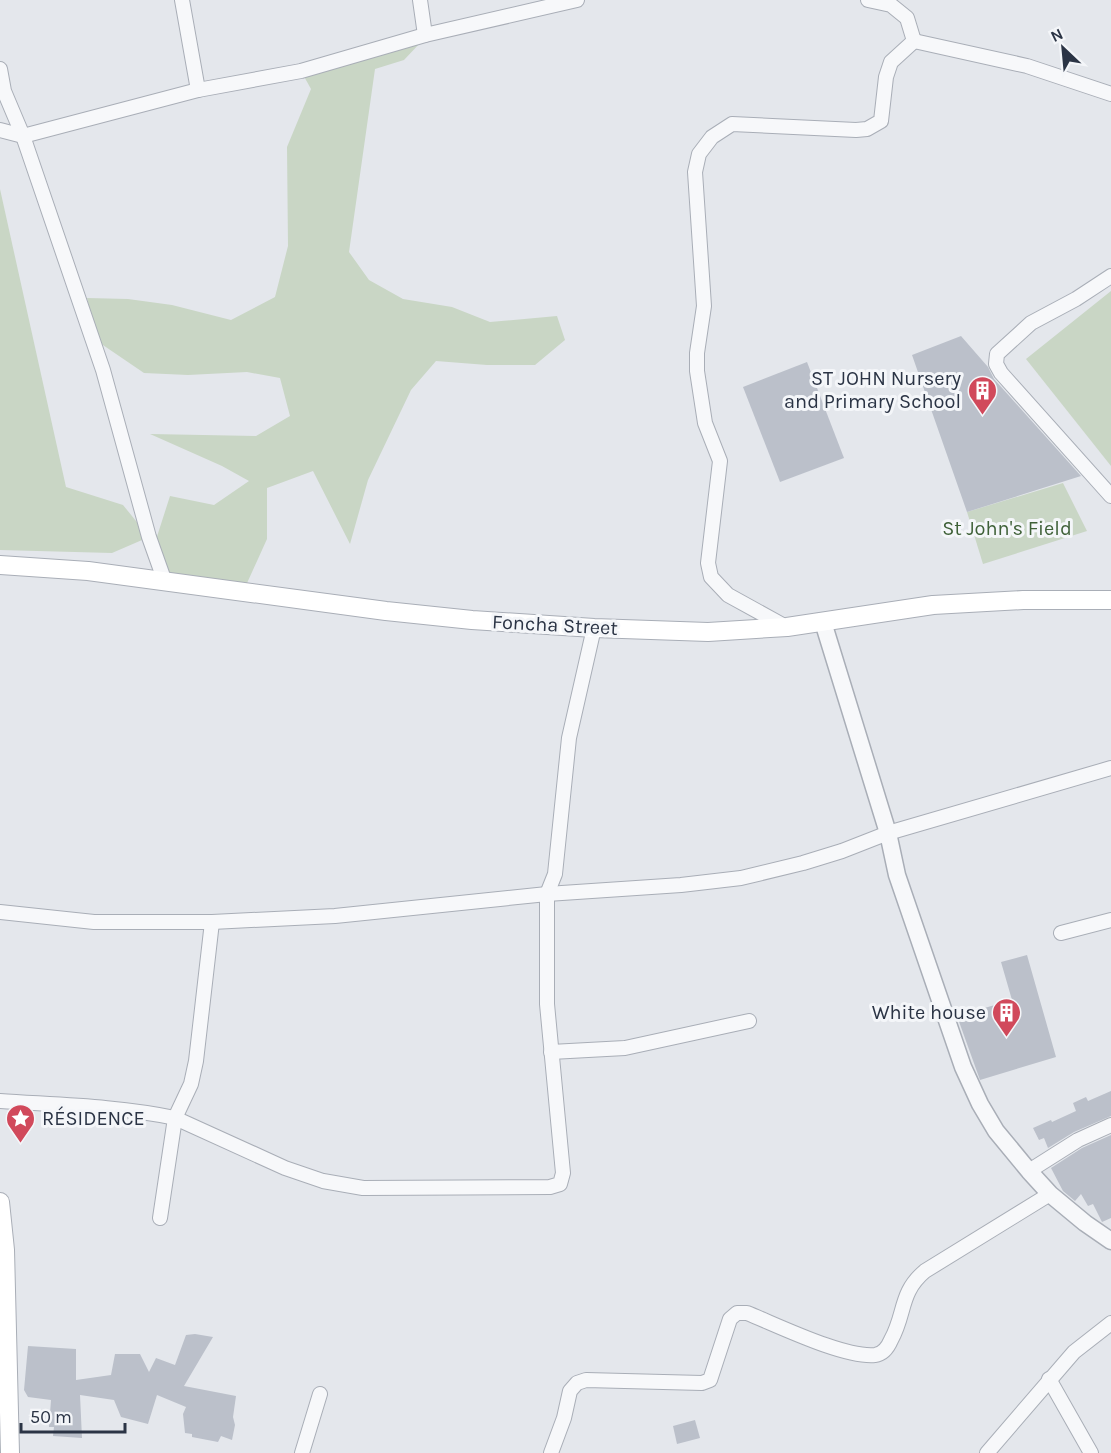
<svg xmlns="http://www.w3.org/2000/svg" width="1111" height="1453" font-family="Karla,sans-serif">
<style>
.green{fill:#c9d6c5}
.building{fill:#bbc0ca}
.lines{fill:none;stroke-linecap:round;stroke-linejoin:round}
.minor-casing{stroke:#a9aeb7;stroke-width:16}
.tertiary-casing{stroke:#a9aeb7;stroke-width:19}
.secondary-casing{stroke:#a9aeb7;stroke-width:20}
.minor{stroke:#f7f8fa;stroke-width:14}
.tertiary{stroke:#f7f8fa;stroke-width:16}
.secondary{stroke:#fff;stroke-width:18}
.labels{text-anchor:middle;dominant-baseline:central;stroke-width:6;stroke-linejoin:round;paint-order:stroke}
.poi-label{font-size:20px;fill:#2b3445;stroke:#f4f6f9;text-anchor:end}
.park-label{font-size:20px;fill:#3f6138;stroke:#f4f6f9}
.street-label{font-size:20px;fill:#2b3445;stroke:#f4f6f9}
</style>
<rect width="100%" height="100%" fill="#e4e7ec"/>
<g class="green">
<polygon points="421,42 404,60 375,69 349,252 369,280 403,299 452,307 490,322 557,316 565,340 535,365 487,365 436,361 411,390 368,480 350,544 313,471 267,488 267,539 243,592 165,582 153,549 170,496 214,505 249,481 222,466 150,434 256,436 290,416 280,378 247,372 188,375 144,373 97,341 87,298 128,299 172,305 231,320 275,297 288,246 287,147 311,89 301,71"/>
<polygon points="0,189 66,487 123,505 149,537 112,553 0,550"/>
<polygon points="1111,291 1111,466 1026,359"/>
<polygon points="1063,483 1087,531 983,564 967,512"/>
</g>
<g class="building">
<polygon points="961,336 988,367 994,379 1081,476 967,512 912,355"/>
<polygon points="807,362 844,458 780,482 743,387"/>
<polygon points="1027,955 1056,1057 980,1080 957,1016 1012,1000 1001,962"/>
<polygon points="1111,1091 1111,1116 1074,1132 1048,1148 1044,1138 1039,1140 1033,1128 1051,1120 1052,1122 1076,1111 1073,1103 1086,1097 1088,1101"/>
<polygon points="1111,1135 1111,1218 1102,1222 1093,1204 1088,1206 1081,1194 1075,1201 1063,1191 1051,1168 1082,1148"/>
<polygon points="195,1334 213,1337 184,1386 236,1396 233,1417 235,1425 232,1440 221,1436 218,1442 192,1437 192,1434 185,1433 183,1414 186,1407 157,1395 148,1424 121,1417 114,1400 80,1395 82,1438 53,1436 54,1427 49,1427 51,1400 28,1397 24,1390 28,1346 76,1349 76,1380 111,1375 115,1354 140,1354 149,1372 156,1358 175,1365 186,1335"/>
<polygon points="695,1420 700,1438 677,1444 673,1426"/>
</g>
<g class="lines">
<defs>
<g id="minor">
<polyline points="182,0 198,90"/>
<polyline points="420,0 425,35"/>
<polyline points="868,0 891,5 907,18 914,41"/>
<polyline points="914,41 1027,66 1111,94"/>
<polyline points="0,69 4,91 23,136 103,370 149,537 165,582"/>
<polyline points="0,130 23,136 198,90 301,71 425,35 577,0"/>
<polyline points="1111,276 1076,299 1031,323 997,354 996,364 1001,373 1111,496"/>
<polyline points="786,627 728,595 711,577 708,563 720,461 705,423 697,371 697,353 704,306 695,172 699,154 712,137 732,124 856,130 867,129 881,121 886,77 891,62 914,41"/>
<polyline points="0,912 94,922 212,922 335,916 547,894 681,885 741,878 803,863 842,851 888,833 1111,768"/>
<polyline points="1061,933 1111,920"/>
<polyline points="551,1052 625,1048 749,1021"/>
<path d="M 0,1101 C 58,1105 118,1106 175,1118 L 285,1168 L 323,1181 L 363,1188 L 550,1187 L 560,1184 L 563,1173 L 547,1004 L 547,894 L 555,874 L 569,738 L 594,628"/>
<polyline points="1029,1171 1078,1140 1111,1125"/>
<polyline points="160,1218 175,1118 191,1084 196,1061 212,922"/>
<polyline points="1049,1379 1091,1453"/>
<polyline points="302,1453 320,1394"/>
<path d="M 551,1453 L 564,1418 L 570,1391 L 577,1383 L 586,1380 L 702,1383 L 710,1380 L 730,1319 L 737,1313 L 747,1313 C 777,1325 844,1358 875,1355 C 883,1354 888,1347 891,1340 C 906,1313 899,1293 925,1271 L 1050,1194"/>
<polyline points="987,1453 1074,1352 1111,1323"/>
</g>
<polyline id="tertiary" points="823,622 888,833 897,875 963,1067 980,1104 996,1131 1029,1171 1050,1194 1085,1223 1111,1241"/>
<g id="secondary">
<polyline points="0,565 88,571 386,611 472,620 594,628 708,632 787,627 933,605 1023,600 1111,600"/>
<polyline points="0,1202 5,1250 10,1453"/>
</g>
</defs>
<use href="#minor" class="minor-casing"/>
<use href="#tertiary" class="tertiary-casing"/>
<use href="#secondary" class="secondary-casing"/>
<use href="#minor" class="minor"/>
<use href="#tertiary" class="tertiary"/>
<use href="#secondary" class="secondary"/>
</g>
<defs>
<symbol id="building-pin" viewBox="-11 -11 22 30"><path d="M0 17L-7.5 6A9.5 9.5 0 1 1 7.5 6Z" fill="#d1495b" stroke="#f4f6f9"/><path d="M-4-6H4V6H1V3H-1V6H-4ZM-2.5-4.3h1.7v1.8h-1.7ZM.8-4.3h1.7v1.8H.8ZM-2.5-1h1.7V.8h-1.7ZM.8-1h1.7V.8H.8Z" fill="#fff"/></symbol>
<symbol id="sight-pin" viewBox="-11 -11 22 30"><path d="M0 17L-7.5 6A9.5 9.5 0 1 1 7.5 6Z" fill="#d1495b" stroke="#f4f6f9"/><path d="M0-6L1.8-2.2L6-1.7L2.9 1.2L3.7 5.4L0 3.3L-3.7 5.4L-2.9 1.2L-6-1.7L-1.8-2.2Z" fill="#fff"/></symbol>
</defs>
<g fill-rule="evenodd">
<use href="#building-pin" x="966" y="374" width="33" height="45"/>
<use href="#building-pin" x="990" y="996" width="33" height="45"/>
<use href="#sight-pin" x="4" y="1102" width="33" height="45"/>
</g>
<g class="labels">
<g class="poi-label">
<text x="961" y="378">ST JOHN Nursery<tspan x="961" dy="23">and Primary School</tspan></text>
<text x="986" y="1012">White house</text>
<text x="42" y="1118" text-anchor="start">RÉSIDENCE</text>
</g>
<g class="park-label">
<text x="1007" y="528">St John's Field</text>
</g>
<g class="street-label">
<text transform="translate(555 625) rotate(3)">Foncha Street</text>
</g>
</g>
<g transform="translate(1063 48) rotate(334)" stroke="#f4f6f9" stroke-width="4.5" paint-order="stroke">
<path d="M0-4.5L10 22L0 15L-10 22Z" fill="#2b3445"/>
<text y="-9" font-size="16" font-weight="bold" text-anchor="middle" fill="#2b3445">N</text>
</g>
<path d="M21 1423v9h104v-9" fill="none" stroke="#2b3445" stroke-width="3"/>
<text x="30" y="1423" font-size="18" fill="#2b3445" stroke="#f4f6f9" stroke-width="4.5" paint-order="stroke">50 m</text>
</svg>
